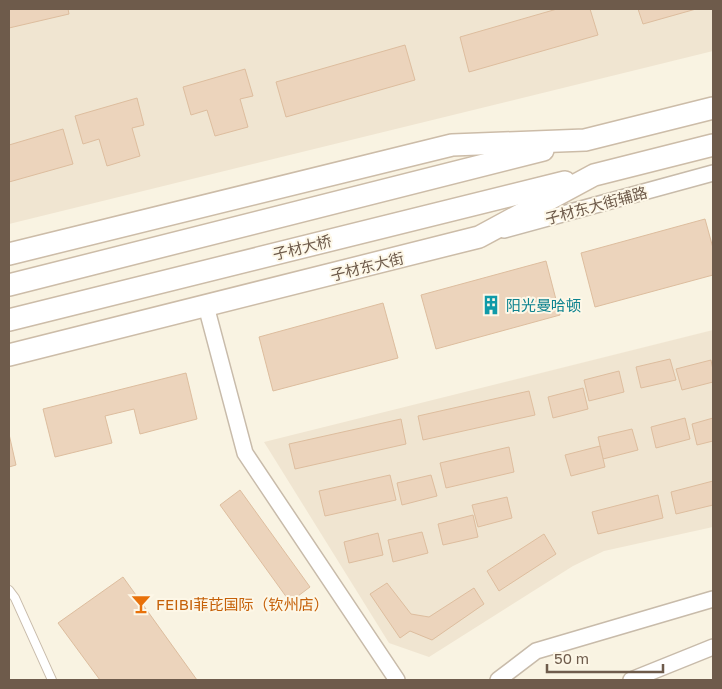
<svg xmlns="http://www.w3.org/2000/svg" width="722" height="689" font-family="'Golos Text','Noto Sans SC',sans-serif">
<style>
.residential{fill:#f0e5d1}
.building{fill:#ecd4bc;stroke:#ddbd9e}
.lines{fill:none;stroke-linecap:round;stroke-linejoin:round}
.lane-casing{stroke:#c8bbaa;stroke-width:10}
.street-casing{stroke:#c8bbaa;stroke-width:18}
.secondary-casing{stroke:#ccbca8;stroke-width:24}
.lane{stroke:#fff;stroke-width:8}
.street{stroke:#fff;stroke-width:15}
.secondary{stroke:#fff;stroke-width:21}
.labels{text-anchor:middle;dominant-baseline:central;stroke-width:4;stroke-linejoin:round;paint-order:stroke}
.street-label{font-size:15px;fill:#6e5b4b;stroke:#fdf7e7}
.culture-label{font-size:15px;fill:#0d838f;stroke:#fdf7e7;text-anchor:start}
.food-label{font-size:15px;fill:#c56008;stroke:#fdf7e7;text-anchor:start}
</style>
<rect width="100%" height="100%" fill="#f9f3e2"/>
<g class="residential">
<polygon points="9,9 713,9 713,51 9,224"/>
<polygon points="713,330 713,527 604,551 573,566 429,657 389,643 264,442"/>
</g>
<g class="building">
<polygon points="9,9 68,9 69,14 9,28"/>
<polygon points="557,9 590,9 598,35 469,72 460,37"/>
<polygon points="638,9 696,9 643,24"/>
<polygon points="405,45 415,80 286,117 276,82"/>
<polygon points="245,69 253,96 240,99 248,127 215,136 207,110 191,115 183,87"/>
<polygon points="137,98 144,125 132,128 140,156 107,166 99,139 83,144 75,116"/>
<polygon points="63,129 73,164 9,182 9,145"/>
<polygon points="705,219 713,248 713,275 595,307 581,253"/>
<polygon points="546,261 560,315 436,349 421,295"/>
<polygon points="383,303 398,358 273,391 259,337"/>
<polygon points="670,359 676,380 641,388 636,367"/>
<polygon points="711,360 713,370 713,382 682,390 676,369"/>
<polygon points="619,371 624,392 589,401 584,380"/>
<polygon points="186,373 197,419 140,434 134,409 105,416 112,443 55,457 43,409"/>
<polygon points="583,388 588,409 553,418 548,397"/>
<polygon points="529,391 535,415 423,440 418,416"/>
<polygon points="685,418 690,439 656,448 651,427"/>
<polygon points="713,418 713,441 697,445 692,424"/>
<polygon points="401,419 406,444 295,469 289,444"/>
<polygon points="632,429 638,450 603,459 598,437"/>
<polygon points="9,434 16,465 9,467"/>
<polygon points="600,446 605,467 571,476 565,455"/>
<polygon points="509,447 514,472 446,488 440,463"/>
<polygon points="390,475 396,500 325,516 319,491"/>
<polygon points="431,475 437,496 402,505 397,483"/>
<polygon points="713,481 713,505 676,514 671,492"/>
<polygon points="240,490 310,587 290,602 220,505"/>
<polygon points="658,495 663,518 598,534 592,512"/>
<polygon points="507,497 512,518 478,527 472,505"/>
<polygon points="473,515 478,537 443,545 438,524"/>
<polygon points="422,532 428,553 393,562 388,540"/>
<polygon points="378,533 383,555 349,563 344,542"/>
<polygon points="544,534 556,554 499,591 487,571"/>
<polygon points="123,577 197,680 100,680 58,623"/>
<polygon points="387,583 411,614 429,617 474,588 484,604 432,640 410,631 400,638 370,594"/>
</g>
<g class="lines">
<defs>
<polyline id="lane" points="9,590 15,598 52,680"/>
<g id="street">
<polyline points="504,230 713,173"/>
<polyline points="206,306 245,453 397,680"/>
<polyline points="498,680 536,651 713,599"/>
<polyline points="631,680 713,647"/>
</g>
<g id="secondary">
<polyline points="9,254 452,145 585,140 713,108"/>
<polyline points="9,285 543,150"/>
<polyline points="9,320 565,182"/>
<polyline points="9,355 479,237 594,175 713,145"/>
</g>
</defs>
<use href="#lane" class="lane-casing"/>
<use href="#street" class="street-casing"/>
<use href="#secondary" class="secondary-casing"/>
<use href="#lane" class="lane"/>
<use href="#street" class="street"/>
<use href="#secondary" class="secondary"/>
</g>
<defs>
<symbol id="building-bare" viewBox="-9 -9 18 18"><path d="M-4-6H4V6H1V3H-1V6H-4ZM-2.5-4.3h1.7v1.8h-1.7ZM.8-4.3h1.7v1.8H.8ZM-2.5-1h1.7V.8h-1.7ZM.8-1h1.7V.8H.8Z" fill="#0f9aa8" stroke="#fdf7e7" stroke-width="2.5" paint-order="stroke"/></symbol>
<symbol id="bar-bare" viewBox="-9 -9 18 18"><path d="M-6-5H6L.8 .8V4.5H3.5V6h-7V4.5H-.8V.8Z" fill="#e8710a" stroke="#fdf7e7" stroke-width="2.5" paint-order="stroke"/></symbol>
</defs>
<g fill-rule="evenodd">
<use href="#building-bare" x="477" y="291" width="28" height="28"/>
<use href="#bar-bare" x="127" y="590" width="28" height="28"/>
</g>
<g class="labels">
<g class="street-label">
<text transform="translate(596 205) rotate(-15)">子材东大街辅路</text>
<text transform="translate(302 247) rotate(-14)">子材大桥</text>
<text transform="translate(367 266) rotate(-14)">子材东大街</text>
</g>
<g class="culture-label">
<text x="506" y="305">阳光曼哈顿</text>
</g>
<g class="food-label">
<text x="156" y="604">FEIBI菲芘国际（钦州店）</text>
</g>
</g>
<rect width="722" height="689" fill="none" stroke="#6e5b4b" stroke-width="20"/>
<path d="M547 664v8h116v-8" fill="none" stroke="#6e5b4b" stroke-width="2.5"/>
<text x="554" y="664" font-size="15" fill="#6e5b4b" stroke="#fdf7e7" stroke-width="4" paint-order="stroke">50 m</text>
</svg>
